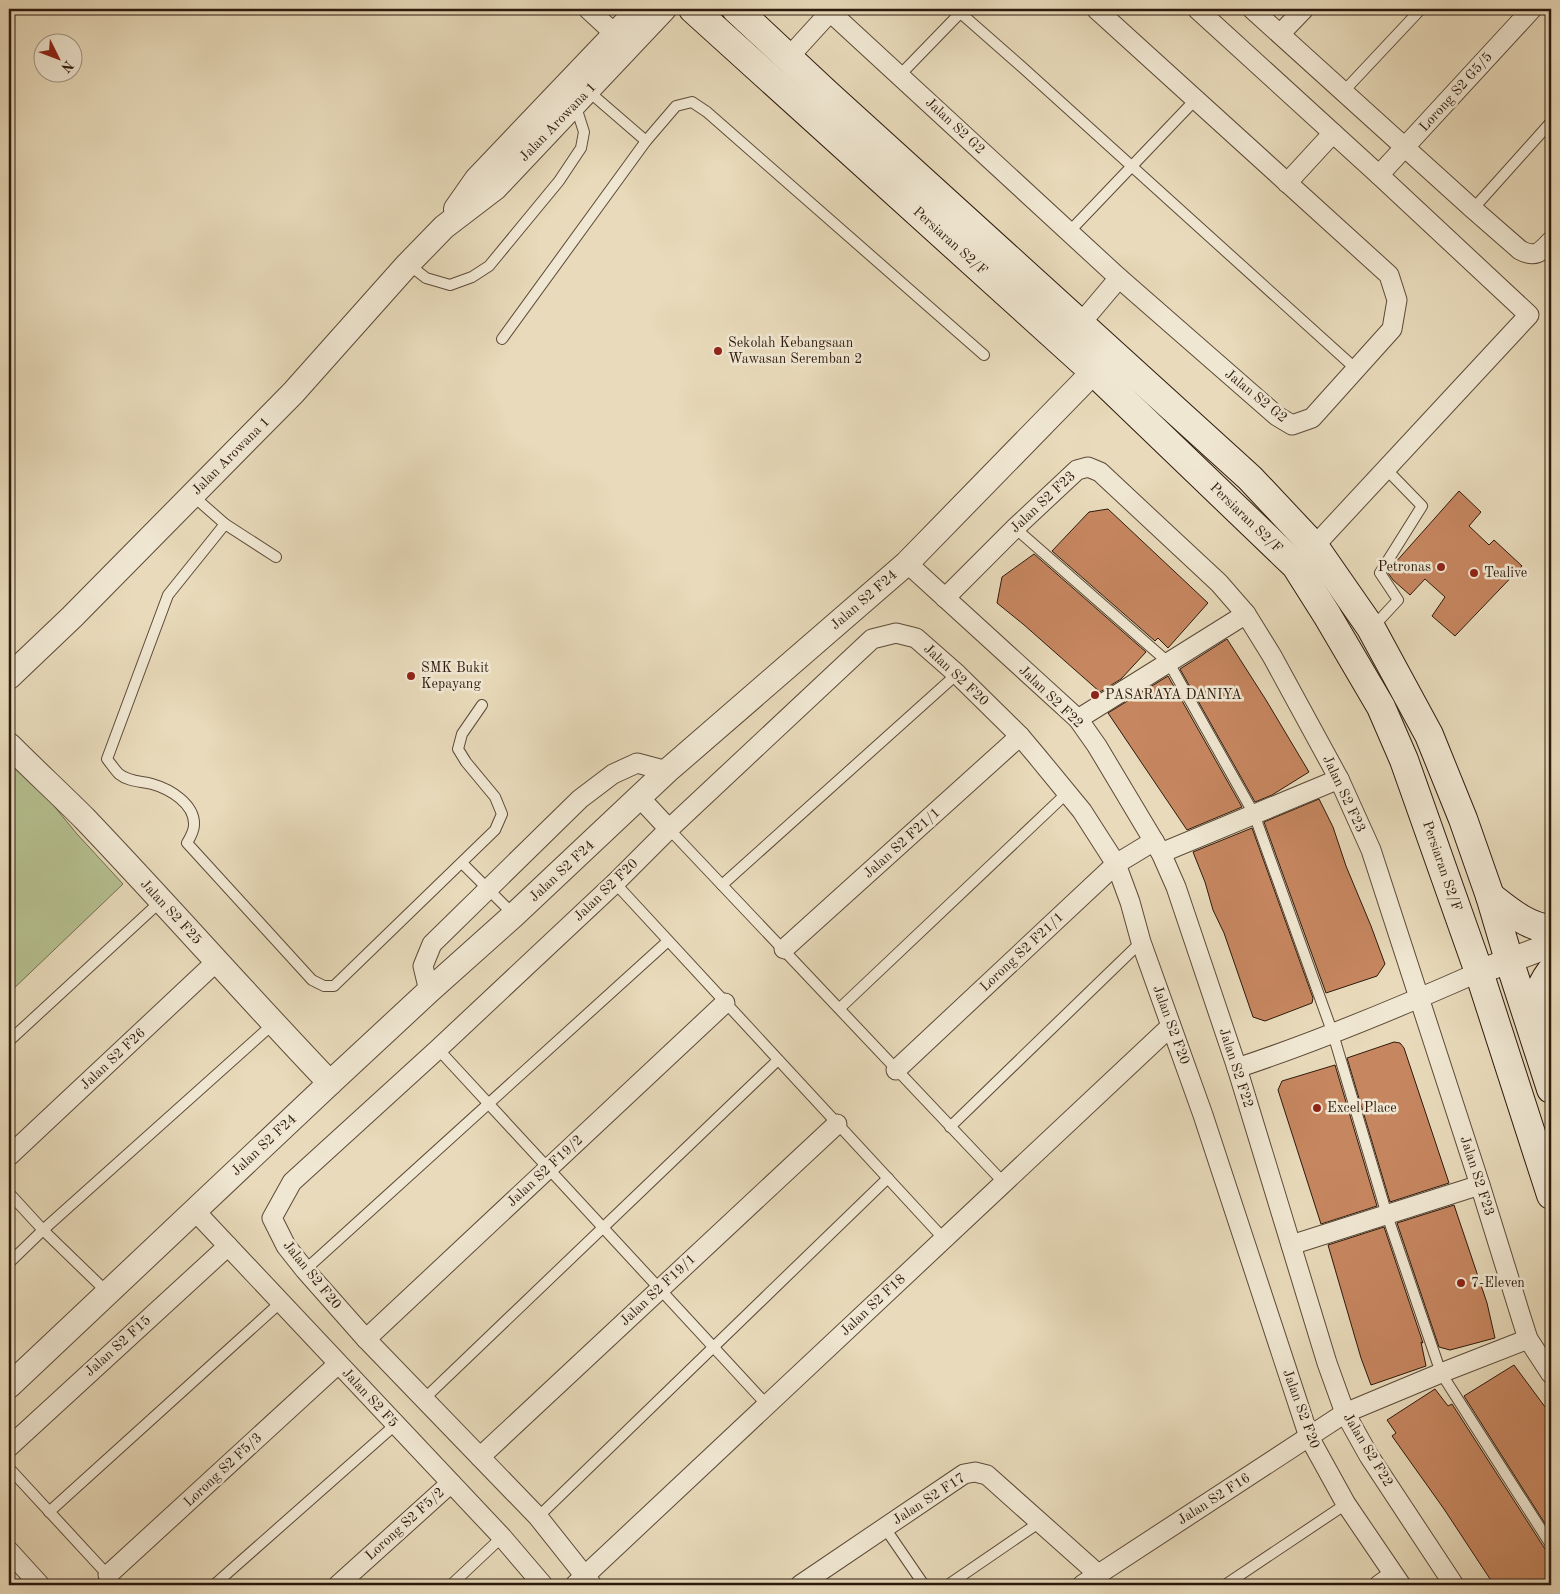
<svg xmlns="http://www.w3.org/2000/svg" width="1560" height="1594" font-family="'Old Standard TT',serif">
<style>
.green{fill:#b5c090;stroke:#716d4e}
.building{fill:#c68660;stroke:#2d1a0d}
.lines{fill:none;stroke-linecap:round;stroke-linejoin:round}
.service-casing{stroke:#5c4a38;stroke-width:12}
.minor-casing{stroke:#5c4a38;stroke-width:21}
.tertiary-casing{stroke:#5c4a38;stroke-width:26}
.secondary-casing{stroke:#2d1a0d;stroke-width:30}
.service{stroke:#f0e7d2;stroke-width:10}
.minor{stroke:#f0e7d2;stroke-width:19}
.tertiary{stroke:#f0e7d2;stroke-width:24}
.secondary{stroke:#f0e7d2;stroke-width:28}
.poi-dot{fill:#8f2418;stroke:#f0e7d2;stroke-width:2}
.labels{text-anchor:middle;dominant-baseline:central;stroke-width:5;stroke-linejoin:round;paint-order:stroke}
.street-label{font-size:14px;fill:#2d1a0d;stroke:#f0e7d2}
.poi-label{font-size:14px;fill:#2d1a0d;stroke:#f0e7d2;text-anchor:start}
</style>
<rect width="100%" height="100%" fill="#e8daba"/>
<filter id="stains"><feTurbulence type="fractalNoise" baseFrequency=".004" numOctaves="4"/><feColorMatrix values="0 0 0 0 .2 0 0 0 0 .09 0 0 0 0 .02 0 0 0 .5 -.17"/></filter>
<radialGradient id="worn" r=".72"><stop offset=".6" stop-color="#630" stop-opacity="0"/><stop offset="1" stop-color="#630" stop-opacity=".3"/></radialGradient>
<polygon class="green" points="9,751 77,834 123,884 9,993"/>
<g class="building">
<polygon points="1459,491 1481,512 1469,526 1489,545 1494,540 1522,566 1455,636 1432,616 1445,597 1425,579 1410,595 1393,580 1388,573 1394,564"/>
<polygon points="1108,509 1208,603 1168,648 1158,638 1155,641 1052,551 1089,512"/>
<polygon points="1034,554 1146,652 1121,679 1100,692 1023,624 997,603 1002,577"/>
<polygon points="1227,639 1266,700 1309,772 1272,795 1255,802 1180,669"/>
<polygon points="1168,676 1242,807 1187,830 1108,713"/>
<polygon points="1319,799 1333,827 1346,866 1371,926 1385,964 1377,976 1326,993 1264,822"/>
<polygon points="1252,828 1313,998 1312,1003 1265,1021 1253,1017 1224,933 1213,910 1205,882 1193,852"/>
<polygon points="1394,1042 1400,1043 1404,1048 1449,1183 1390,1202 1347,1058"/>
<polygon points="1335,1065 1377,1206 1321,1224 1278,1090 1282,1081"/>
<polygon points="1454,1205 1487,1303 1495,1338 1450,1350 1439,1347 1397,1223"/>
<polygon points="1384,1227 1423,1343 1421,1342 1426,1366 1371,1385 1361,1358 1328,1245"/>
<polygon points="1514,1365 1551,1415 1551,1533 1464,1396"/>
<polygon points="1435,1389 1448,1406 1452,1404 1545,1549 1551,1552 1551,1585 1494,1585 1444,1509 1392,1436 1396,1433 1387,1420"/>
</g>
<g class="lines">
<defs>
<g id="service">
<polyline points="956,9 1022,67 1356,369"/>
<polyline points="900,75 964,9"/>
<polyline points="587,90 646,141"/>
<polyline points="1344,91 1421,9"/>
<polyline points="1473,209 1551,122"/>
<polyline points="1069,232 1196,99"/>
<polyline points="408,264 426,278 450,285 472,277 489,266 559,181 581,148 584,132 575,104"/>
<polyline points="502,339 646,141 676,106 692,102 707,112 984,355"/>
<polyline points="192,495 225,524"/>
<polyline points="1015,528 1169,663 1254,814 1333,1034 1387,1215 1441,1373 1551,1545"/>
<path d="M 276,557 L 225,524 L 168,595 L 107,759 C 111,764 115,770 119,774 C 129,782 141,781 152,784 C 170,789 195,804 194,825 C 194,831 190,838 187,843 L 312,980 L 324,986 L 334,986 L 495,830 L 502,814 L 495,797 L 466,762 L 458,749 L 462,734 L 482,705"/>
<polyline points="1372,628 1398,600 1380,573 1422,506 1386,469"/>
<polyline points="669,829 1004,1183"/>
<polyline points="462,863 514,915"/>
<polyline points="615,883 944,1239"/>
<polyline points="722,885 957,674"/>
<polyline points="840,1008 1067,793"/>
<polyline points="9,1041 161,901"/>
<polyline points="438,1049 767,1405"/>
<polyline points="950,1127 1141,942"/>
<polyline points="9,1193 43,1230 108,1293"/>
<polyline points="9,1263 43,1230 273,1024"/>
<polyline points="305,1270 668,941"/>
<polyline points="424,1399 778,1060"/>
<polyline points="9,1468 117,1585"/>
<polyline points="49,1512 281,1302"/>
<polyline points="538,1517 888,1178"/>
<polyline points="885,1528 924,1585"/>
<polyline points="214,1585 395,1425"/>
<polyline points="451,1585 502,1537"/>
<polyline points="948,1585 1040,1522"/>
<polyline points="1225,1585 1346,1504"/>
</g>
<g id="minor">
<polyline points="588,9 615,34"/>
<polyline points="827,9 1119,278 1277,416 1292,425 1312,418 1392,329 1397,300 1389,275 1096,9"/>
<polyline points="1197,9 1379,175 1529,315 1306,555"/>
<path d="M 1252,9 L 1473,209 L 1520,250 C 1535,258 1540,253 1551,241"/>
<polyline points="1280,34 1304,9"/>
<polyline points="788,58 830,12"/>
<polyline points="1379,175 1532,9"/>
<polyline points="1287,183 1333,133"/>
<polyline points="1081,323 1119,278"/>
<polyline points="907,563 1078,719 1097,746 1161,853 1176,887 1237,1068 1327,1363 1345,1413 1369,1456 1454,1585"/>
<polyline points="945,598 1015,528 1077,470 1088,467 1100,472 1219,583 1246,614 1272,656 1339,779 1371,850 1480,1185 1521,1317 1528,1339 1551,1374"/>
<polyline points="1078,719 1246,614"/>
<polyline points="640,798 669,829"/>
<polyline points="1161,853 1339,779"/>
<polyline points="784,949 1020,736"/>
<polyline points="429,991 423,966 432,944 580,799 613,774 637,763 667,771"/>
<path d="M 1237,1068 C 1319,1041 1400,1007 1479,972"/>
<polyline points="896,1070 1116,864 1154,841"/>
<polyline points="9,1156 217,961"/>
<polyline points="195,1211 502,1537 543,1585"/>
<polyline points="1291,1245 1480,1185"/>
<polyline points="366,1339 725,1003"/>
<polyline points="9,1447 228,1246"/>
<polyline points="480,1457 837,1124"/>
<polyline points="9,1551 40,1585"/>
<polyline points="108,1575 338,1364"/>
<polyline points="338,1585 451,1483"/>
<polyline points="575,1585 1171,1026"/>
<polyline points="592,1585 538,1517 366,1339 305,1270 286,1246 272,1218 292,1182 438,1049 615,883 669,829 872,639 896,633 916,638 957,674 1020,736 1036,755 1082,811 1116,864 1130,902 1141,942 1203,1115 1309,1437 1346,1504 1401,1585"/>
<polyline points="800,1585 964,1474 975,1472 987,1475 1098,1574"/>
<polyline points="1082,1585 1345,1413 1441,1373 1528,1339"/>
<polyline points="1379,1585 1393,1575"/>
</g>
<g id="tertiary">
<polyline points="456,209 477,179 639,9"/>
<polyline points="9,677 72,617 293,393 408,264 444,227 495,188 664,9"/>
<path d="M 9,745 C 34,770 60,794 85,819 C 168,906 247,996 330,1083"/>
<polyline points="1479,972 1551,945"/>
<polyline points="9,1386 330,1083 429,991 514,915 667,771 907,563 1106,359"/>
</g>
<g id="secondary">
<polyline points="693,9 1093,371 1296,566 1327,615 1381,707 1404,760 1479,972 1551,1195"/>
<polyline points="736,9 826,93 1250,478 1314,546 1371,628 1429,735 1463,819 1490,896 1509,960 1551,1089"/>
<path d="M 1490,896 C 1508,910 1527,927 1551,929"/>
<path d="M 1534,1028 C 1535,1004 1537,990 1551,971"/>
</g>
</defs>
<use href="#service" class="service-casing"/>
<use href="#minor" class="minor-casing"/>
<use href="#tertiary" class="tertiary-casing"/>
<use href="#secondary" class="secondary-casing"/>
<use href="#service" class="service"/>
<use href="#minor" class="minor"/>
<use href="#tertiary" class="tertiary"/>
<use href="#secondary" class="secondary"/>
</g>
<g class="poi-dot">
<circle cx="718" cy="351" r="5"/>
<circle cx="1441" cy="567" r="5"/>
<circle cx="1474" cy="573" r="5"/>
<circle cx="411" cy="676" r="5"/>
<circle cx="1095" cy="695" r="5"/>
<circle cx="1317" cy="1108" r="5"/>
<circle cx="1461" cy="1283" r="5"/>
</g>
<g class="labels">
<g class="street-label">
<text transform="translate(1456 92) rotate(-48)">Lorong S2 G5/5</text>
<text transform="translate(558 122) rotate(-46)">Jalan Arowana 1</text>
<text transform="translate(955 126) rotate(43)">Jalan S2 G2</text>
<text transform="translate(950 241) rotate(42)">Persiaran S2/F</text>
<text transform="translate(1256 396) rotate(39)">Jalan S2 G2</text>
<text transform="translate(231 456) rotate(-45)">Jalan Arowana 1</text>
<text transform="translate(1043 502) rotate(-43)">Jalan S2 F23</text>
<text transform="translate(1246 518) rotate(44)">Persiaran S2/F</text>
<text transform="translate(864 600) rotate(-41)">Jalan S2 F24</text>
<text transform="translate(956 675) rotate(43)">Jalan S2 F20</text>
<text transform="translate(1051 697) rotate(44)">Jalan S2 F22</text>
<text transform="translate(1344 794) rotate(65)">Jalan S2 F23</text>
<text transform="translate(902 843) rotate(-42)">Jalan S2 F21/1</text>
<text transform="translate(1442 866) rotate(71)">Persiaran S2/F</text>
<text transform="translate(562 871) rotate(-43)">Jalan S2 F24</text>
<text transform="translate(606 890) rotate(-44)">Jalan S2 F20</text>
<text transform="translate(171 912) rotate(47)">Jalan S2 F25</text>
<text transform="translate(1022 952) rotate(-43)">Lorong S2 F21/1</text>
<text transform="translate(1171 1025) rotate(70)">Jalan S2 F20</text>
<text transform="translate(113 1059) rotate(-43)">Jalan S2 F26</text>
<text transform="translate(1236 1068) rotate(72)">Jalan S2 F22</text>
<text transform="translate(264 1145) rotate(-43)">Jalan S2 F24</text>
<text transform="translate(545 1171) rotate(-43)">Jalan S2 F19/2</text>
<text transform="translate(1477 1176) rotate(72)">Jalan S2 F23</text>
<text transform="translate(312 1275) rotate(51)">Jalan S2 F20</text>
<text transform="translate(658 1290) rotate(-43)">Jalan S2 F19/1</text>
<text transform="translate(873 1305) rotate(-43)">Jalan S2 F18</text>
<text transform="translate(118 1346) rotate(-42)">Jalan S2 F15</text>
<text transform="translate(370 1398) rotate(47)">Jalan S2 F5</text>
<text transform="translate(1301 1409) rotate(70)">Jalan S2 F20</text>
<text transform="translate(1368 1450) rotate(59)">Jalan S2 F22</text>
<text transform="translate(223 1470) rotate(-43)">Lorong S2 F5/3</text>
<text transform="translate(929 1499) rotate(-33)">Jalan S2 F17</text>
<text transform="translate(1214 1499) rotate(-33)">Jalan S2 F16</text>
<text transform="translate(405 1524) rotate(-42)">Lorong S2 F5/2</text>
</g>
<g class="poi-label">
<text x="728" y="343">Sekolah Kebangsaan<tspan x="728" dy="16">Wawasan Seremban 2</tspan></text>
<text x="1431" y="567" text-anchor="end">Petronas</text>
<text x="1484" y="573">Tealive</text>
<text x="421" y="668">SMK Bukit<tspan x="421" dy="16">Kepayang</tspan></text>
<text x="1105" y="695">PASARAYA DANIYA</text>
<text x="1327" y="1108">Excel Place</text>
<text x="1471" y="1283">7-Eleven</text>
</g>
</g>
<rect width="1560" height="1594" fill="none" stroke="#e8daba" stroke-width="30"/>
<rect x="10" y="10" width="1540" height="1574" fill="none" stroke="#2d1a0d" stroke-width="2.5"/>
<rect x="15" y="15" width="1530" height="1564" fill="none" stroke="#2d1a0d"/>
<g transform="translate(58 58) rotate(132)"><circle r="24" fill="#f0e7d2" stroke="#a29583"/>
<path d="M0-4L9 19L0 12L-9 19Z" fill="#8f2418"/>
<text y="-8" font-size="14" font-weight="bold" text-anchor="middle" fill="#2d1a0d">N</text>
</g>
<rect width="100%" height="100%" filter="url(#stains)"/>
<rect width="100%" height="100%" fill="url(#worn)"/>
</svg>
